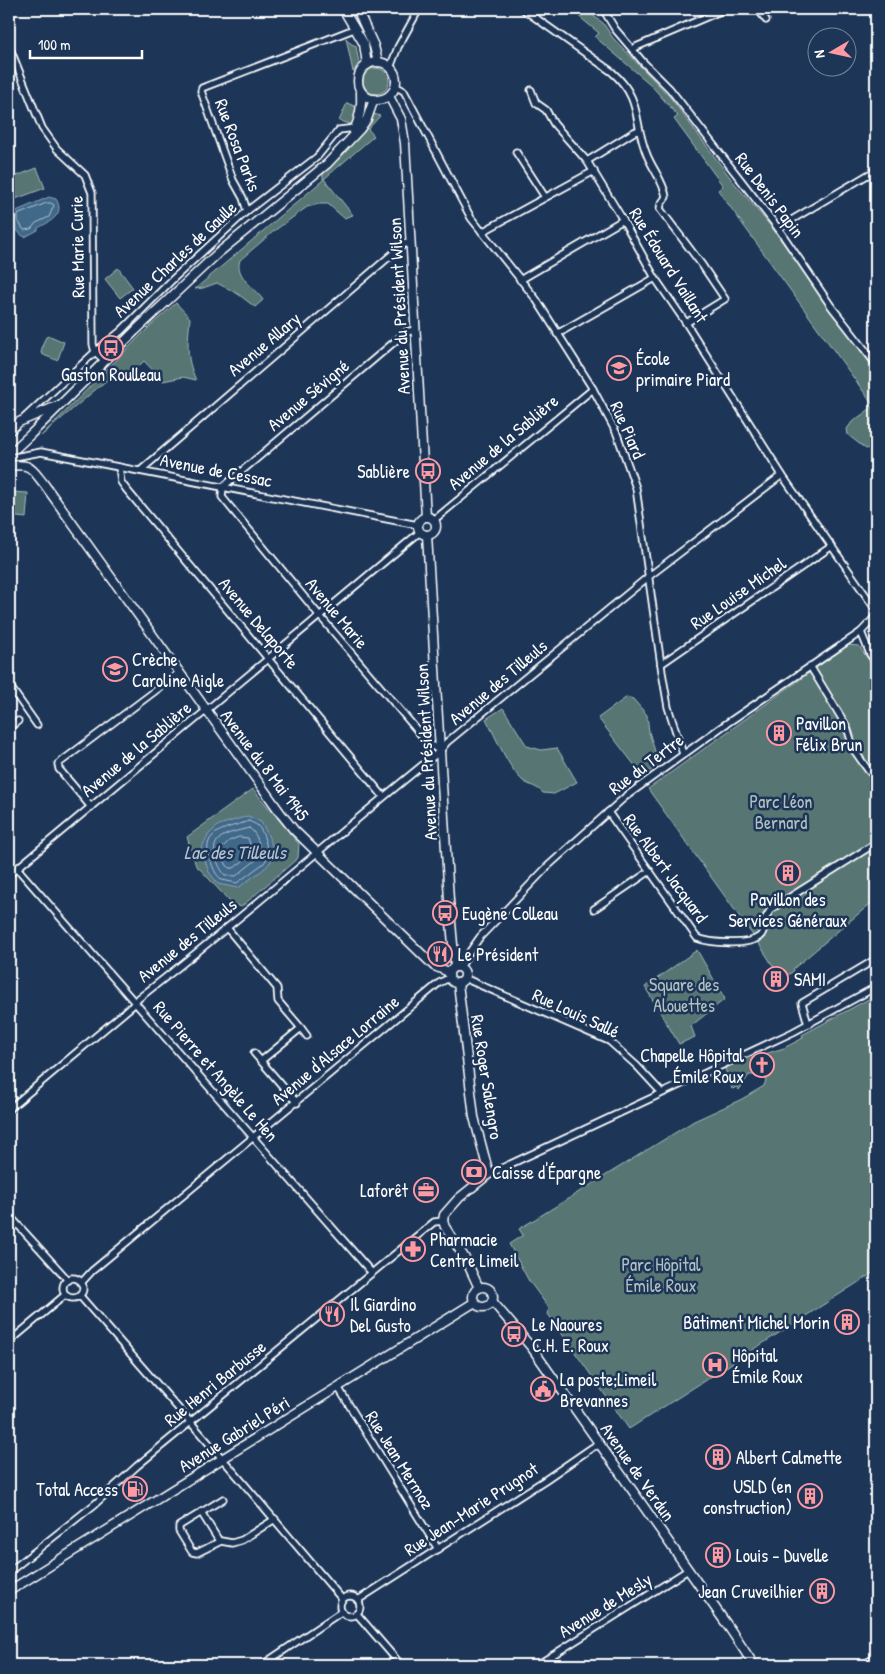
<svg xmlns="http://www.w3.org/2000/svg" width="885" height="1674" font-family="'Patrick Hand',sans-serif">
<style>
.green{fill:#567473;stroke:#aabab9}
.water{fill:#416889;stroke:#8da4b8}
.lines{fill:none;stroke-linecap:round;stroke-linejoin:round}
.shore{stroke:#b3c3d0;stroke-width:1}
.minor-casing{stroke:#fff;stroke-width:9}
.tertiary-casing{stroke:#fff;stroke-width:11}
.minor{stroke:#1d3557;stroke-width:5.5}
.tertiary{stroke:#1d3557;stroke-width:8}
.labels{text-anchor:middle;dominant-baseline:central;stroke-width:5;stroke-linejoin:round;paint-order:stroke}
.street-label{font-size:18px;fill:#fff;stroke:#1d3557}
.poi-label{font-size:18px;fill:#fff;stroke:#1d3557;text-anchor:start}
.park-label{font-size:18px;fill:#b3c0c0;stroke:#1d3557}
.water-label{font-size:19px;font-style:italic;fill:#b3c3d0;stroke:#1d3557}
</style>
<rect width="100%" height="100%" fill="#1d3557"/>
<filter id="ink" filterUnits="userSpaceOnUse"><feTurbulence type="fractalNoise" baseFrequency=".02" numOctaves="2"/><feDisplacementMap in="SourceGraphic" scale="10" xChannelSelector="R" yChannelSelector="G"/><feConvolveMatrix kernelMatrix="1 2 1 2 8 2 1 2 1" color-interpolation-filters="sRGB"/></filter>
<g filter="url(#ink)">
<g class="green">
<polygon points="570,9 584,9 603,23 613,38 670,97 732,180 773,229 876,372 876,444 866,449 848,435 847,429 852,422 874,406 718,190 723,186 674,119 678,116 650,84 595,37 599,33"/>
<polygon points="346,38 350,43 356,46 359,63 353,72"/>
<circle cx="376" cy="81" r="13"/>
<polygon points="347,103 359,108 355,121 351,124 339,121"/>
<path d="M 374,114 L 380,116 L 368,129 L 374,136 L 324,179 L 353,215 L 344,218 L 328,204 L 319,204 L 307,207 L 274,231 L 240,260 C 234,276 256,289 263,300 L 255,307 L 238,294 L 217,283 L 203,288 L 195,289 L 323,180 L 323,174 L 365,130 Z"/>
<polygon points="37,168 45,188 10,201 9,198 9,179"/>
<polygon points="118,268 133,288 120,298 105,279"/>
<path d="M 176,303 L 190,318 C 188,343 185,356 196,380 L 183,377 L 163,381 L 144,361 L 133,372 L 112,381 L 108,379 L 41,436 L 149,327 Z"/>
<path d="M 50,336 L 64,342 L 58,359 L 56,360 C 52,358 44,356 41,353 L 43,343 L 46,337 Z"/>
<polygon points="11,492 28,493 26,518 9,516"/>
<polygon points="848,645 859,646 876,671 876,899 793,969 794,971 785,977 780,970 777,972 759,944 648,789"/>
<polygon points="627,697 633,699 647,715 649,732 659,764 643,776 598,718"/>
<path d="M 503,708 L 527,746 L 541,750 L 557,748 L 577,782 L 554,794 L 543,793 C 537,786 530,786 523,781 C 508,768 496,737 486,719 Z"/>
<polygon points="253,789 299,844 298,858 241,907 231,903 200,869 196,866 187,837"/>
<polygon points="697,950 725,999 691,1026 695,1037 679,1044 645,987"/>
<polygon points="876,995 876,1271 629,1429 548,1314 549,1308 529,1281 509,1244 523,1235 519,1229 694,1121 742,1099 764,1086 766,1080 760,1075 749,1075 739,1090 737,1087 732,1089 724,1066 753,1055 755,1057 784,1048 803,1038 802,1035"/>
</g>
<g class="water">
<path d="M 49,197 L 56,199 C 66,215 49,222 38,228 L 38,230 L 25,237 C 16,233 11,221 14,212 Z"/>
<path d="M 248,816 L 261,822 C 285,864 270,863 238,888 L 218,884 L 209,872 L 201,849 L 209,834 L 219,825 Z"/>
</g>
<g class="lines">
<g class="shore">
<polygon points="47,203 51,203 54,205 49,217 36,223 31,229 24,230 18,221 18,215"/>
<path d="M 249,821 C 250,822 256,824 257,825 C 264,831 268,849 268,857 L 264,863 L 237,883 L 222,880 C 215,874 213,868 210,859 C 199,830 230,828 249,821 Z"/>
<path d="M 249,828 C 258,833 260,847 261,856 L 236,876 L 225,875 C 220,869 218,864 216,857 C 208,835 234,832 249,828 Z"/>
<polygon points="239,837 248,838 253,853 234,868 229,868 226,864 221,849 229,841"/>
</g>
<defs>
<g id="minor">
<path d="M 523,9 L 612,72 C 643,99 633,122 647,155 C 653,170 664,182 666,197 L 661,204 L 660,209 L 702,265 L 725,299 L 686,323"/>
<polyline points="603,9 615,29 643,62 670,89 778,228 831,306 876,364"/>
<polyline points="758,9 766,20"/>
<polyline points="9,46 42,128 57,149 85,175 92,193 93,344 95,352 105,361"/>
<polyline points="633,50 636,47 725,9"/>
<polyline points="390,68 398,47 419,9"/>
<polyline points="395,86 404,91 471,218 536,299 593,389 617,434 636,488 662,672 668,707 683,754"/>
<polyline points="531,90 536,103 546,110 554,124 587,161 623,220 655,278 686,323 782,475 876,610"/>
<polyline points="516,152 545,197"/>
<polyline points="587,161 634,132 639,130"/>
<polyline points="247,211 243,198 233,180 201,91 202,88 354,29"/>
<polyline points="778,228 876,170"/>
<polyline points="482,232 594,171"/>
<polyline points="520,280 623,220"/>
<polyline points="415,330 406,332 223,487 222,497 319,615 428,743 440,751"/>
<polyline points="557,334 655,278"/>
<polyline points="23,419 95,352 121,331 174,278 247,211 317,157 339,130 356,128"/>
<polyline points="9,458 41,452 418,525"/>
<polyline points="119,467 121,482 126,489 383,796"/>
<polyline points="140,471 404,244 410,243"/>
<polyline points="434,520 593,389"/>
<polyline points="861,632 870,654 876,662"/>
<polyline points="661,664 832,546"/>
<polyline points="810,666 847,727 854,750 868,770 876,778"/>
<polyline points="9,685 37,725"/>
<polyline points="9,728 18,721"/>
<polyline points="91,807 59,769 58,764 179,673"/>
<path d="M 608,812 L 697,938 C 710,943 747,946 759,937 C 765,933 763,925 765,919 C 767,916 769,912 771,909 L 876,843"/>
<polyline points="17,868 372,1273"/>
<polyline points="9,875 420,532"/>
<polyline points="594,909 650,871"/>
<polyline points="227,928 277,988 278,1001 301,1028 261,1061 297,1103"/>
<polyline points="460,968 468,954 480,937 548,866 625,797 720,728 861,632 876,616"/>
<polyline points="464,978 609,1041 637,1066 661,1092"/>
<polyline points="808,1024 802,1003 871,962 876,961"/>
<polyline points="301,1028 307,1036"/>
<polyline points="254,1053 261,1061"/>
<path d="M 9,1109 L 132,1006 L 139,998 C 242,919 339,832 440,751 L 447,742 L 648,577 L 782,475"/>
<polyline points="489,1174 793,1032 876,987"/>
<polyline points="9,1215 68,1280"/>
<circle cx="73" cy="1288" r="10"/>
<polyline points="81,1283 92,1271 439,983 449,978"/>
<polyline points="80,1296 234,1472 342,1599"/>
<polyline points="9,1342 65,1295"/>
<polyline points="338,1387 438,1549"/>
<polyline points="223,1499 179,1526 179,1531 192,1552 197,1553 221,1541 232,1543 242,1540 275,1519"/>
<polyline points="201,1512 219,1541"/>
<polyline points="9,1572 95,1504 137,1466 434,1222 443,1221"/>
<circle cx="350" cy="1606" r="10"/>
<polyline points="358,1600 545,1480 593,1447 601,1445"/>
<polyline points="357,1614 401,1665"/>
<polyline points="262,1665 341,1612"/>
<polyline points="537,1665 688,1570"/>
<polyline points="863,1665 876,1657"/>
</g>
<g id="tertiary">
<polyline points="343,9 364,44 367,65"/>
<polyline points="357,9 374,46 378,62"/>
<circle cx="377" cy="81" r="19"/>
<polyline points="389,96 401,119 405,143 426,517"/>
<path d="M 354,131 C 360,118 362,106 361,92"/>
<polyline points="9,431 19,422 57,406"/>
<polyline points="9,450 16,448 31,434 135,331 217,254 327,164 360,129 367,119 374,99"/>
<path d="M 9,466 C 31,463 31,468 44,484 L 282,815 L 294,830 L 434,966 L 449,972"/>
<circle cx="427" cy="526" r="9"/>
<polyline points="427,535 449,900 455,967"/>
<circle cx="457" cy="975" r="8"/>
<polyline points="458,983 474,1117 489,1174 459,1198 444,1215 443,1221 445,1227 466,1260 479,1288"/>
<circle cx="483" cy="1297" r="10"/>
<polyline points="492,1301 532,1348 730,1629 754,1665"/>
<polyline points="9,1591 475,1302"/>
</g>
</defs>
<use href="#minor" class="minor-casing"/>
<use href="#tertiary" class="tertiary-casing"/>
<use href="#minor" class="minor"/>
<use href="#tertiary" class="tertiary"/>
</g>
</g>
<defs>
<symbol id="bus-ring" viewBox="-11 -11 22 22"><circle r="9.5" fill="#1d3557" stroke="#ff9aa2" stroke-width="1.5"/><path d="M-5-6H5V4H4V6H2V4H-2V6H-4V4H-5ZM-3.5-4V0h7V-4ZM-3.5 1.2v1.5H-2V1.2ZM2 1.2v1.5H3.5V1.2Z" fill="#ff9aa2"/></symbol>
<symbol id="school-ring" viewBox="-11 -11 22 22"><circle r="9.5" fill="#1d3557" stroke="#ff9aa2" stroke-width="1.5"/><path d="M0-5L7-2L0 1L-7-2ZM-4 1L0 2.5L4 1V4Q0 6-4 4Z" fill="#ff9aa2"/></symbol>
<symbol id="building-ring" viewBox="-11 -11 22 22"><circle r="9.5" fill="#1d3557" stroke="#ff9aa2" stroke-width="1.5"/><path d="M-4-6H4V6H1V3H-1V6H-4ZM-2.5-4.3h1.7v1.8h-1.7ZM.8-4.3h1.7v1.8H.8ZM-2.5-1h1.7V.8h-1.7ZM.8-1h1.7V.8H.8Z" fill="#ff9aa2"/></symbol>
<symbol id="restaurant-ring" viewBox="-11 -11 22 22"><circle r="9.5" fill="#1d3557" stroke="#ff9aa2" stroke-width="1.5"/><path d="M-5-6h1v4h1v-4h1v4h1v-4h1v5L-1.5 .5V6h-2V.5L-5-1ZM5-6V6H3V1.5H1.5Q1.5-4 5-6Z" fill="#ff9aa2"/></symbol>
<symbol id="church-ring" viewBox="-11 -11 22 22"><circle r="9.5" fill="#1d3557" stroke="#ff9aa2" stroke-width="1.5"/><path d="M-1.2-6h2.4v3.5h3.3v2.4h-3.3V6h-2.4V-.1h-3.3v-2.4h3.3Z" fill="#ff9aa2"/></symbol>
<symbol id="bank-ring" viewBox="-11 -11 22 22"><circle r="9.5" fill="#1d3557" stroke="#ff9aa2" stroke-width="1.5"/><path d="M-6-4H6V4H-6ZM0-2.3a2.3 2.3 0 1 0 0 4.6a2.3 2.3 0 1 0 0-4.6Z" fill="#ff9aa2"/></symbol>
<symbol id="office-ring" viewBox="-11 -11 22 22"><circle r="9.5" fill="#1d3557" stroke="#ff9aa2" stroke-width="1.5"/><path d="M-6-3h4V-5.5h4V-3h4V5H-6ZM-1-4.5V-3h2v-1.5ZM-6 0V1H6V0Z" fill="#ff9aa2"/></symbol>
<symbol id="pharmacy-ring" viewBox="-11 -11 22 22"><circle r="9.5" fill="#1d3557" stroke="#ff9aa2" stroke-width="1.5"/><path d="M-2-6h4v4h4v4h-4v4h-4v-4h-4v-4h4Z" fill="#ff9aa2"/></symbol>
<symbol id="hospital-ring" viewBox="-11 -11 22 22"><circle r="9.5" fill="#1d3557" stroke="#ff9aa2" stroke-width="1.5"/><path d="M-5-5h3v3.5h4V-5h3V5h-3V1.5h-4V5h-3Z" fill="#ff9aa2"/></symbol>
<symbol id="civic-ring" viewBox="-11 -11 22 22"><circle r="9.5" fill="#1d3557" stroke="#ff9aa2" stroke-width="1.5"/><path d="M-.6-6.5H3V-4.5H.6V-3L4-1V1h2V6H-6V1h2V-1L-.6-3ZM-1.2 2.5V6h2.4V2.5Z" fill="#ff9aa2"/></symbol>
<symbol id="fuel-ring" viewBox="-11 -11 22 22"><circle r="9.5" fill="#1d3557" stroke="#ff9aa2" stroke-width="1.5"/><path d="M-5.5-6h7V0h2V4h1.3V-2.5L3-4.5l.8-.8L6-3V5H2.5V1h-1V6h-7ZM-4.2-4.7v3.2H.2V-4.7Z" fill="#ff9aa2"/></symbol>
</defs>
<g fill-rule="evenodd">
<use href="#bus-ring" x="97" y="334" width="28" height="28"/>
<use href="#school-ring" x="605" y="354" width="28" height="28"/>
<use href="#bus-ring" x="414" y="457" width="28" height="28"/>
<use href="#school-ring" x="101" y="655" width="28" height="28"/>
<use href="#building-ring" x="765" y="719" width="28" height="28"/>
<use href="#building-ring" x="774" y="859" width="28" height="28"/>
<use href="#bus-ring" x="431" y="899" width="28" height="28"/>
<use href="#restaurant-ring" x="426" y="940" width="28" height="28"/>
<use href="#building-ring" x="762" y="965" width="28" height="28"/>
<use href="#church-ring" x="748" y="1051" width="28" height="28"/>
<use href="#bank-ring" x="460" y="1158" width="28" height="28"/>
<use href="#office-ring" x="412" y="1176" width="28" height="28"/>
<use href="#pharmacy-ring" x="399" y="1235" width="28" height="28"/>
<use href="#restaurant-ring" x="318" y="1300" width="28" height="28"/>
<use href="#building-ring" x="833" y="1308" width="28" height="28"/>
<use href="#bus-ring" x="500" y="1320" width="28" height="28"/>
<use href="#hospital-ring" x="701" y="1351" width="28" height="28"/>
<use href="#civic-ring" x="529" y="1375" width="28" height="28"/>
<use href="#building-ring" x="704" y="1443" width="28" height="28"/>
<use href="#fuel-ring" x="121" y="1475" width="28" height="28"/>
<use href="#building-ring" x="796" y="1482" width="28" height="28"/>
<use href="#building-ring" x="704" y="1541" width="28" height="28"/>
<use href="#building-ring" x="808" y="1577" width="28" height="28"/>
</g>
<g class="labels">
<g class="street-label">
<text transform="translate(238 145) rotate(69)">Rue Rosa Parks</text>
<text transform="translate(770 195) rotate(53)">Rue Denis Papin</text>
<text transform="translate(77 247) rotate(-91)">Rue Marie Curie</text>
<text transform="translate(175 259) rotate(-43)">Avenue Charles de Gaulle</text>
<text transform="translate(669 265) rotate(58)">Rue Édouard Vaillant</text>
<text transform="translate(399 306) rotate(-93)">Avenue du Président Wilson</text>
<text transform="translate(264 344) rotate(-40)">Avenue Allary</text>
<text transform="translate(308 395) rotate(-40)">Avenue Sévigné</text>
<text transform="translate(628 430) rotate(66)">Rue Piard</text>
<text transform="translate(503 442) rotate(-40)">Avenue de la Sablière</text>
<text transform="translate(216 470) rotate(11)">Avenue de Cessac</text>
<text transform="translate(738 593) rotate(-35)">Rue Louise Michel</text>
<text transform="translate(337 613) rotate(50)">Avenue Marie</text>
<text transform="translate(259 623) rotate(50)">Avenue Delaporte</text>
<text transform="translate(498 682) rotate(-40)">Avenue des Tilleuls</text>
<text transform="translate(136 749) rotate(-40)">Avenue de la Sablière</text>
<text transform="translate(426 752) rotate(-93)">Avenue du Président Wilson</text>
<text transform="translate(646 764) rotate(-37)">Rue du Tertre</text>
<text transform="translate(265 765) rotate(53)">Avenue du 8 Mai 1945</text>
<text transform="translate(666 868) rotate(54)">Rue Albert Jacquard</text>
<text transform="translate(187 940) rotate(-39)">Avenue des Tilleuls</text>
<text transform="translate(576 1013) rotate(25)">Rue Louis Sallé</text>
<text transform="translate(335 1050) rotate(-40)">Avenue d'Alsace Lorraine</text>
<text transform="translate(216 1071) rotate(49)">Rue Pierre et Angèle Le Hen</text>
<text transform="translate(487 1077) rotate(81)">Rue Roger Salengro</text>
<text transform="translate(215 1383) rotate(-39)">Rue Henri Barbusse</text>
<text transform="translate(234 1434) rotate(-32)">Avenue Gabriel Péri</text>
<text transform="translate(400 1460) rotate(58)">Rue Jean Mermoz</text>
<text transform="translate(638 1472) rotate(55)">Avenue de Verdun</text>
<text transform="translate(471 1509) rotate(-33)">Rue Jean-Marie Prugnot</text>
<text transform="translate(605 1605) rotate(-32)">Avenue de Mesly</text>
</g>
<g class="poi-label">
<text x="636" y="358">École<tspan x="636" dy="21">primaire Piard</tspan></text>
<text x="111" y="374" text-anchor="middle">Gaston Roulleau</text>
<text x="410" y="471" text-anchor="end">Sablière</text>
<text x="132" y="659">Crèche<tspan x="132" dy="21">Caroline Aigle</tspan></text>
<text x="796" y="723">Pavillon<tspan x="796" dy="21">Félix Brun</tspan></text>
<text x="788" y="899" text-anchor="middle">Pavillon des<tspan x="788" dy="21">Services Généraux</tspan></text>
<text x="462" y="913">Eugène Colleau</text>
<text x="458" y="954">Le Président</text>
<text x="794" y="979">SAMI</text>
<text x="744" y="1055" text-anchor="end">Chapelle Hôpital<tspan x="744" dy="21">Émile Roux</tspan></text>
<text x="492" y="1172">Caisse d'Épargne</text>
<text x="408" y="1190" text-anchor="end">Laforêt</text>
<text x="430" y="1239">Pharmacie<tspan x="430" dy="21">Centre Limeil</tspan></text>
<text x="350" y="1304">Il Giardino<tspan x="350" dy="21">Del Gusto</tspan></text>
<text x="830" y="1322" text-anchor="end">Bâtiment Michel Morin</text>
<text x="532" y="1324">Le Naoures<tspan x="532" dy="21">C.H. E. Roux</tspan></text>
<text x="732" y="1355">Hôpital<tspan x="732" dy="21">Émile Roux</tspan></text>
<text x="560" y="1379">La poste;Limeil<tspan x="560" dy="21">Brevannes</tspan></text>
<text x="736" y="1457">Albert Calmette</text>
<text x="792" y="1486" text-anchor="end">USLD (en<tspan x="792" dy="21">construction)</tspan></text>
<text x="118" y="1489" text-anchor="end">Total Access</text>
<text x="736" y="1555">Louis - Duvelle</text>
<text x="804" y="1591" text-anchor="end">Jean Cruveilhier</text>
</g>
<g class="park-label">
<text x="781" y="801">Parc Léon<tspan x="781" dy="21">Bernard</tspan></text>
<text x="684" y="984">Square des<tspan x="684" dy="21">Alouettes</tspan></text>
<text x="661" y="1264">Parc Hôpital<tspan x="661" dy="21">Émile Roux</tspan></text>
</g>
<g class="water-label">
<text x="235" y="852">Lac des Tilleuls</text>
</g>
</g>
<rect width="885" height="1674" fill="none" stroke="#1d3557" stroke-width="30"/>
<rect x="15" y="15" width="855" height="1644" fill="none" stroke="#fff" stroke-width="2" filter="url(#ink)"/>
<g transform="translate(832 52) rotate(261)"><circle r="24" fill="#1d3557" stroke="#77869a"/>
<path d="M0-4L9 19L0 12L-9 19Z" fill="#ff9aa2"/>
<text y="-8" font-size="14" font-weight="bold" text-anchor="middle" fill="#ffffff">N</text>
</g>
<path d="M30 50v8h112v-8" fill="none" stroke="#ffffff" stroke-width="2.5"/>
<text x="38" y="50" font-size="15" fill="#ffffff" stroke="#1d3557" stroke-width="4" paint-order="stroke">100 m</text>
</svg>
